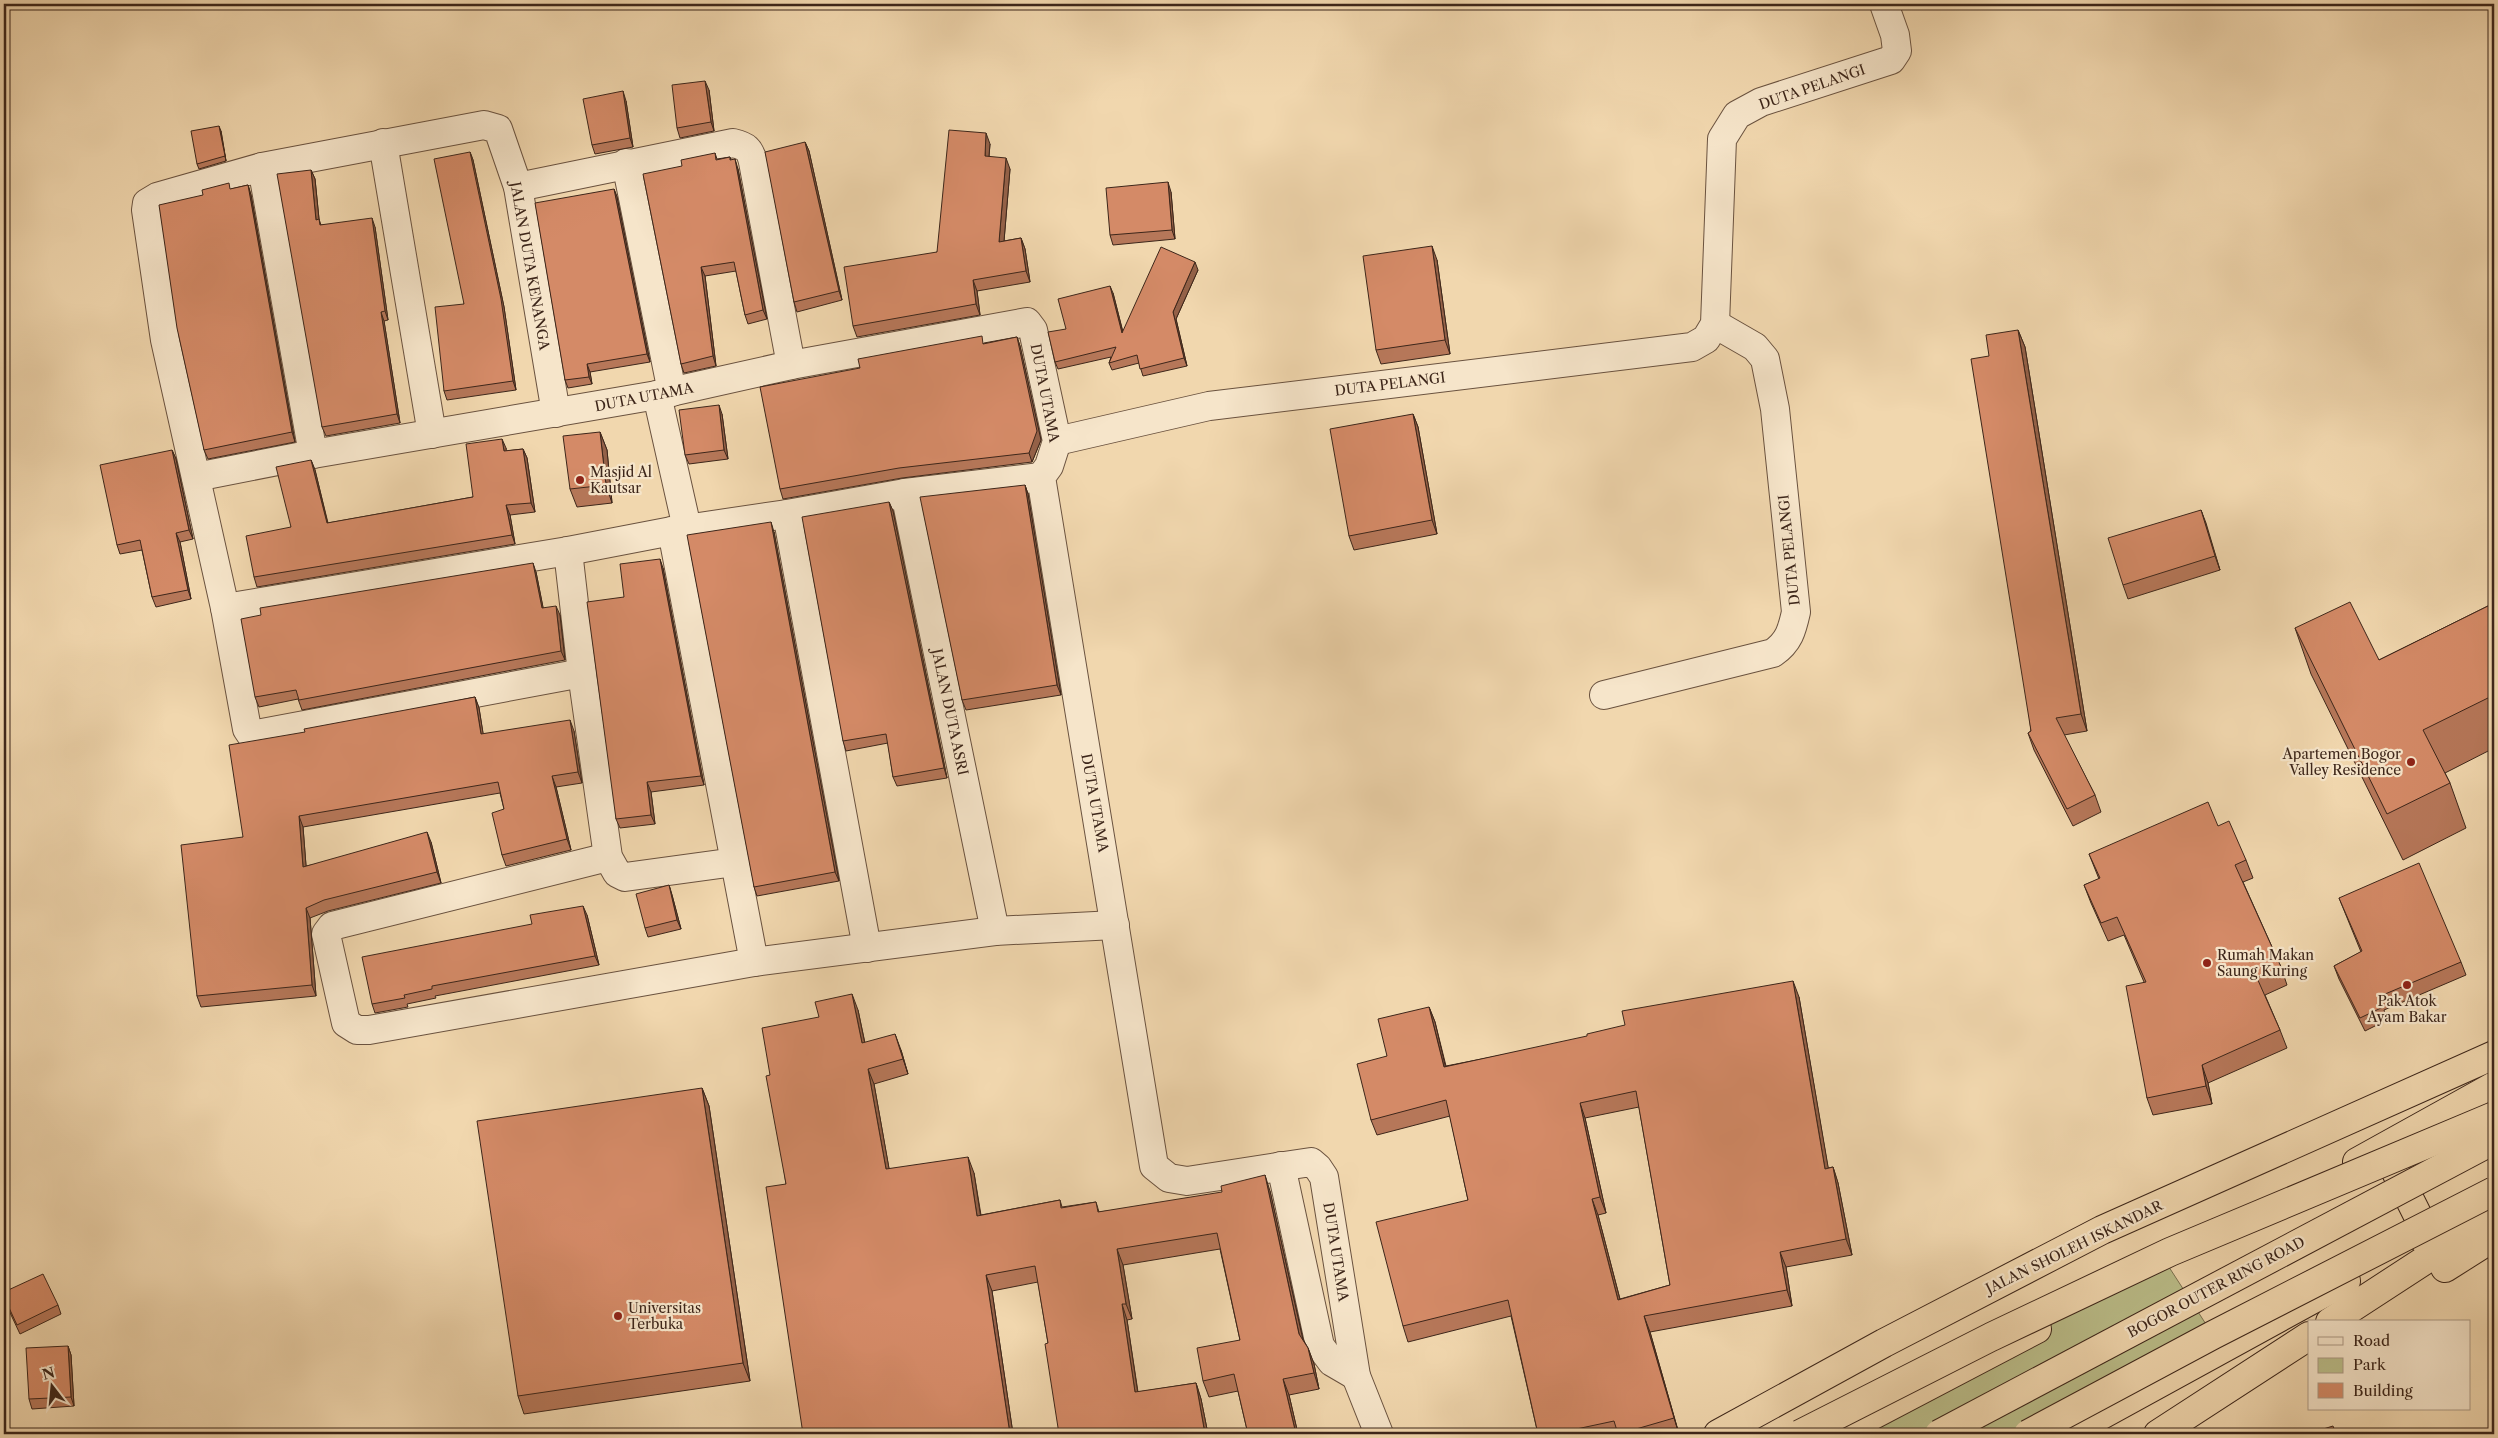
<svg xmlns="http://www.w3.org/2000/svg" width="2498" height="1438" font-family="'Libre Caslon Text',serif">
<style>
.green{fill:#bbbe8a;stroke:#7c7252}
.lines{fill:none;stroke-linecap:round;stroke-linejoin:round}
.minor-casing{stroke:#6a523f;stroke-width:30}
.highway-casing{stroke:#3d261a;stroke-width:30}
.minor{stroke:#f6e5ca;stroke-width:28}
.highway{stroke:#f1d7ae;stroke-width:28}
.highway-bridge-casing{stroke:#3d261a;stroke-width:30;stroke-linecap:butt}
.highway-bridge{stroke:#f1d7ae;stroke-width:28}
.wall{fill:#b67759;stroke:#3d261a;fill-rule:evenodd}
.shaded-wall{fill:#946148;stroke:#3d261a}
.building{fill:#d48a67;stroke:#3d261a;fill-rule:evenodd}
.poi-dot{fill:#8f2418;stroke:#f6e5ca;stroke-width:2}
.labels{text-anchor:middle;dominant-baseline:central;stroke-width:4.5;stroke-linejoin:round;paint-order:stroke}
.street-label{font-size:14px;fill:#3d261a;stroke:#f6e5ca}
.poi-label{font-size:14px;fill:#3d261a;stroke:#f6e5ca;text-anchor:start}
</style>
<rect width="100%" height="100%" fill="#f1d7ae"/>
<filter id="stains"><feTurbulence type="fractalNoise" baseFrequency=".004" numOctaves="4"/><feColorMatrix values="0 0 0 0 .2 0 0 0 0 .09 0 0 0 0 .02 0 0 0 .5 -.17"/></filter>
<radialGradient id="worn" r=".72"><stop offset=".6" stop-color="#630" stop-opacity="0"/><stop offset="1" stop-color="#630" stop-opacity=".3"/></radialGradient>
<polygon class="green" points="2167,1264 2213,1335 2028,1434 1836,1434"/>
<g class="lines">
<defs>
<g id="minor">
<polyline points="383,143 432,434"/>
<polyline points="626,163 672,392"/>
<polyline points="262,167 313,454"/>
<path d="M 518,187 L 733,143 C 746,146 750,149 753,162 L 791,365"/>
<polyline points="657,395 687,528"/>
<polyline points="556,413 518,187 498,129 484,125 262,167 157,197 147,203 146,210 165,340 225,608 247,729 251,735 582,673"/>
<polyline points="1057,441 1209,406 1692,347 1706,339 1715,324 1722,139 1737,115 1761,102 1891,60 1897,51 1895,35 1884,4"/>
<polyline points="196,477 313,454 657,395 791,365 1027,322 1033,330 1057,441 1049,466 1041,477 1154,1166 1169,1178 1187,1181 1311,1162 1318,1168 1324,1177 1356,1376 1379,1434"/>
<polyline points="905,493 995,931"/>
<polyline points="787,514 867,948"/>
<polyline points="672,531 754,962 995,931 1115,925"/>
<polyline points="568,551 582,673 608,857 617,873 625,877 735,862"/>
<polyline points="225,608 568,551 672,531 787,514 905,493 1041,477"/>
<path d="M 1604,695 L 1773,653 C 1789,642 1792,630 1796,612 L 1775,409 L 1765,359 L 1755,347 L 1715,324"/>
<polyline points="608,857 332,926 326,934 346,1023 357,1030 369,1030 754,962"/>
<polyline points="1281,1166 1320,1346 1332,1362 1356,1376"/>
</g>
<g id="highway">
<polyline points="2384,1148 2428,1236"/>
<polyline points="2357,1162 2494,1086"/>
<polyline points="2423,1239 2494,1212"/>
<polyline points="2445,1268 2494,1237"/>
<polyline points="2330,1322 2462,1236"/>
<polyline points="1718,1434 1884,1343 2102,1230 2494,1055"/>
<polyline points="1837,1434 2037,1329"/>
<polyline points="2067,1434 2346,1281"/>
<polyline points="2158,1434 2309,1336"/>
</g>
</defs>
<use href="#minor" class="minor-casing"/>
<use href="#highway" class="highway-casing"/>
<use href="#minor" class="minor"/>
<use href="#highway" class="highway"/>
<defs>
<g id="highway-bridge">
<polyline points="1800,1434 1991,1337 2170,1252 2494,1116"/>
<polyline points="1939,1434 2494,1140"/>
<polyline points="2028,1434 2213,1335 2494,1191"/>
</g>
</defs>
<use href="#highway-bridge" class="highway-bridge-casing"/>
<use href="#highway-bridge" class="highway-bridge"/>
</g>
<g class="wall">
<polygon points="709,90 714,131 680,138 677,128"/>
<polygon points="626,101 633,147 595,154 592,145"/>
<polygon points="221,131 226,161 199,169 197,164"/>
<polygon points="805,142 809,151 842,300 797,312 794,302"/>
<polygon points="990,144 989,156 1010,169 1004,241 1021,238 1025,249 1030,282 977,291 980,315 857,337 853,326 937,252"/>
<polygon points="470,152 473,160 504,307 516,390 447,400 444,391 464,304"/>
<polygon points="715,153 717,159 730,157 731,160 738,169 767,319 748,324 745,315 736,271 705,276 716,366 684,373 681,364"/>
<polygon points="311,170 315,179 319,219 321,225 375,227 388,320 384,321 400,423 326,436 322,427"/>
<polygon points="248,185 251,195 295,442 208,459 204,450 231,189"/>
<polygon points="614,189 617,197 650,362 590,372 592,384 568,388 565,380"/>
<polygon points="1171,192 1175,239 1113,245 1110,235"/>
<polygon points="1437,260 1450,354 1381,364 1376,350"/>
<polygon points="1198,270 1176,319 1187,366 1143,376 1139,363 1112,370 1109,363 1111,357 1058,369 1055,362 1066,329 1113,293 1123,332"/>
<polygon points="2018,330 2025,347 2087,731 2064,735 2095,795 2101,812 2073,826 2034,750 2028,733 2031,731 1989,356"/>
<polygon points="1017,337 1020,346 1041,440 1032,462 902,478 783,499 780,489 984,343"/>
<polygon points="722,414 728,459 689,464 685,455"/>
<polygon points="1413,414 1418,427 1437,534 1354,550 1349,536"/>
<polygon points="600,432 607,450 612,503 577,507 570,489"/>
<polygon points="506,448 506,451 523,449 527,458 535,512 510,515 515,544 257,587 254,577 291,527 311,460 315,470 328,523 473,497"/>
<polygon points="172,450 176,459 193,539 180,542 191,599 156,607 152,597 142,550 120,554 117,545"/>
<polygon points="1025,485 1028,494 1061,695 966,710 962,700"/>
<polygon points="889,502 893,511 947,778 897,786 893,777 888,743 846,751 843,741"/>
<polygon points="2201,510 2220,570 2128,599 2123,585"/>
<polygon points="774,532 839,881 757,896 754,887"/>
<polygon points="663,568 704,785 651,792 655,824 620,828 616,819 624,597"/>
<polygon points="536,572 543,608 560,615 565,660 302,710 298,699 259,707 255,697"/>
<polygon points="2494,603 2494,748 2445,773 2450,783 2466,828 2403,860 2311,674 2295,628 2379,660"/>
<polygon points="475,697 479,708 483,734 574,731 582,783 556,787 571,850 506,866 502,855 504,809 500,793 303,827 306,866 431,842 441,883 328,911 310,918 316,996 201,1007 197,996 243,837 305,732"/>
<polygon points="2218,826 2246,860 2253,878 2243,882 2281,967 2287,985 2265,995 2280,1030 2287,1048 2208,1083 2212,1104 2153,1115 2147,1098 2144,982 2124,935 2108,941 2091,903 2084,885 2099,879 2089,854"/>
<polygon points="669,885 672,895 681,929 648,937 645,928"/>
<polygon points="2339,898 2461,962 2466,975 2384,1010 2387,1020 2365,1031 2339,979 2334,966 2361,952"/>
<polygon points="587,915 599,965 435,996 436,998 407,1004 408,1007 375,1013 372,1004"/>
<path d="M 1799,997 L 1828,1168 L 1833,1167 L 1838,1183 L 1852,1255 L 1786,1267 L 1792,1306 L 1650,1332 L 1679,1434 L 1538,1434 L 1511,1316 L 1408,1342 L 1403,1326 L 1468,1200 L 1450,1116 L 1377,1135 L 1371,1120 L 1387,1056 L 1429,1007 L 1435,1022 L 1446,1066 ZM 1639,1107 L 1670,1285 L 1620,1299 L 1598,1215 L 1606,1213 L 1585,1118 Z"/>
<polygon points="858,1010 865,1043 901,1050 908,1074 874,1084 889,1169 974,1173 981,1215 1060,1200 1062,1207 1096,1202 1099,1212 1270,1191 1303,1339 1308,1348 1314,1364 1319,1389 1289,1395 1298,1434 1248,1434 1238,1391 1209,1397 1203,1381 1240,1340 1220,1249 1123,1265 1132,1319 1127,1320 1138,1392 1196,1383 1201,1399 1208,1434 1048,1343 1038,1282 992,1291 1013,1434 803,1434 786,1184 770,1075 819,1017"/>
<polygon points="702,1088 709,1106 750,1381 524,1414 518,1396"/>
<polygon points="4,1292 58,1305 61,1314 20,1334 5,1302 4,1298"/>
<polygon points="68,1346 71,1355 74,1406 32,1409 29,1399"/>
</g>
<g class="shaded-wall">
<polygon points="705,81 709,90 714,131 711,122"/>
<polygon points="623,91 626,101 633,147 630,138"/>
<polygon points="219,126 221,131 226,161"/>
<polygon points="986,133 990,144 988,167 985,156"/>
<polygon points="805,142 809,151 842,300 839,291"/>
<polygon points="470,152 473,160 504,307 516,390 513,381"/>
<polygon points="1006,158 1010,169 1003,253 999,242"/>
<polygon points="735,159 738,169 767,319 763,310"/>
<polygon points="311,170 315,179 320,229 316,220"/>
<polygon points="1168,182 1171,192 1175,239 1172,230"/>
<polygon points="248,185 251,195 295,442 292,432"/>
<polygon points="614,189 617,197 650,362 647,354"/>
<polygon points="372,218 375,227 388,320 385,311"/>
<polygon points="1021,238 1025,249 1030,282 1026,271"/>
<polygon points="1432,246 1437,260 1450,354 1445,340"/>
<polygon points="1195,262 1198,270 1176,319 1187,366 1184,358 1173,312"/>
<polygon points="701,267 705,276 716,366 713,356"/>
<polygon points="973,280 977,291 980,315 976,304"/>
<polygon points="1110,286 1113,293 1125,341 1122,333"/>
<polygon points="381,312 384,321 400,423 397,414"/>
<polygon points="2018,330 2025,347 2087,731 2081,714"/>
<polygon points="1017,337 1020,346 1041,440 1032,462 1029,453"/>
<polygon points="587,364 590,372 592,384 589,377"/>
<polygon points="719,405 722,414 728,459 724,450"/>
<polygon points="1413,414 1418,427 1437,534 1432,520"/>
<polygon points="600,432 607,450 612,503 606,485"/>
<polygon points="502,439 506,448 507,460 504,451"/>
<polygon points="523,449 527,458 535,512 531,503"/>
<polygon points="172,450 176,459 193,539 189,530"/>
<polygon points="311,460 315,470 330,533 327,523"/>
<polygon points="1025,485 1028,494 1061,695 1057,685"/>
<polygon points="889,502 893,511 947,778 944,768"/>
<polygon points="506,505 510,515 515,544 512,535"/>
<polygon points="2201,510 2206,523 2220,570 2215,556"/>
<polygon points="771,522 774,532 839,881 835,872"/>
<polygon points="176,533 180,542 191,599 188,590"/>
<polygon points="660,559 663,568 704,785 701,776"/>
<polygon points="533,563 536,572 545,617 542,608"/>
<polygon points="556,606 560,615 565,660 561,651"/>
<polygon points="475,697 479,708 485,745 481,734"/>
<polygon points="570,720 574,731 582,783 578,772"/>
<polygon points="552,776 556,787 571,850 567,839"/>
<polygon points="647,782 651,792 655,824 651,815"/>
<polygon points="299,816 303,827 307,878 303,867"/>
<polygon points="427,832 431,842 441,883 437,872"/>
<polygon points="669,885 672,895 681,929 677,920"/>
<polygon points="583,906 587,915 599,965 595,956"/>
<polygon points="306,908 310,918 316,996 312,985"/>
<polygon points="1793,981 1799,997 1831,1184 1825,1169"/>
<polygon points="852,994 858,1010 868,1059 862,1043"/>
<polygon points="1429,1007 1435,1022 1449,1082 1444,1067"/>
<polygon points="895,1034 901,1050 908,1074 903,1059"/>
<polygon points="2202,1065 2208,1083 2212,1104 2206,1086"/>
<polygon points="868,1069 874,1084 892,1185 886,1169"/>
<polygon points="702,1088 709,1106 750,1381 743,1363"/>
<polygon points="1580,1103 1585,1118 1606,1213 1600,1197"/>
<polygon points="968,1157 974,1173 983,1232 977,1216"/>
<polygon points="1833,1167 1838,1183 1852,1255 1846,1239"/>
<polygon points="1265,1175 1270,1191 1305,1349 1299,1334"/>
<polygon points="1592,1199 1598,1215 1624,1315 1618,1300"/>
<polygon points="1117,1249 1123,1265 1132,1319 1126,1304"/>
<polygon points="1780,1252 1786,1267 1792,1306 1787,1290"/>
<polygon points="986,1275 992,1291 1013,1434 1010,1434"/>
<polygon points="1122,1304 1127,1320 1140,1408 1135,1392"/>
<polygon points="1644,1316 1650,1332 1679,1434 1674,1418"/>
<polygon points="68,1346 71,1355 74,1406 71,1397"/>
<polygon points="1308,1348 1314,1364 1319,1389 1314,1373"/>
<polygon points="1283,1379 1289,1395 1298,1434 1296,1434"/>
<polygon points="1196,1383 1201,1399 1208,1434 1205,1434"/>
</g>
<g class="building">
<polygon points="705,81 711,122 677,128 672,85"/>
<polygon points="623,91 630,138 592,145 583,99"/>
<polygon points="219,126 225,156 197,164 191,131"/>
<polygon points="949,130 986,133 985,156 1006,158 999,242 1021,238 1026,271 973,280 976,304 853,326 844,267 937,252"/>
<polygon points="805,142 839,291 794,302 765,152"/>
<polygon points="470,152 501,299 513,381 444,391 435,307 464,304 434,159"/>
<polygon points="715,153 716,160 730,157 730,160 735,159 763,310 745,315 734,262 701,267 713,356 681,364 643,174 682,166 681,160"/>
<polygon points="311,170 316,220 319,219 320,225 372,218 385,311 381,312 397,414 322,427 277,174"/>
<polygon points="1168,182 1172,230 1110,235 1106,188"/>
<polygon points="229,183 230,189 248,185 292,432 204,450 177,328 159,205 203,195 202,190"/>
<polygon points="614,189 647,354 587,364 589,377 565,380 535,203"/>
<polygon points="1432,246 1445,340 1376,350 1363,256"/>
<polygon points="1161,247 1195,262 1173,312 1184,358 1140,369 1137,355 1109,363 1116,347 1055,362 1048,332 1066,329 1058,299 1110,286 1122,333"/>
<polygon points="2018,330 2081,714 2056,718 2095,795 2067,809 2028,733 2031,731 1971,359 1989,356 1986,335"/>
<polygon points="982,336 983,344 1017,337 1037,431 1029,453 899,468 780,489 760,387 860,368 858,359"/>
<polygon points="719,405 724,450 685,455 679,410"/>
<polygon points="1413,414 1432,520 1349,536 1330,429"/>
<polygon points="600,432 606,485 570,489 563,436"/>
<polygon points="502,439 504,451 523,449 531,503 506,505 512,535 254,577 246,536 291,527 276,467 311,460 327,523 473,497 466,444"/>
<polygon points="172,450 189,530 176,533 188,590 152,597 140,540 117,545 100,465"/>
<polygon points="1025,485 1057,685 962,700 920,497"/>
<polygon points="889,502 944,768 893,777 886,734 843,741 802,517"/>
<polygon points="2201,510 2215,556 2123,585 2108,538"/>
<polygon points="771,522 835,872 754,887 687,535"/>
<polygon points="660,559 701,776 647,782 651,815 616,819 587,602 624,597 620,564"/>
<polygon points="533,563 542,608 556,606 561,651 299,700 296,690 255,697 241,619 261,615 260,608"/>
<polygon points="2350,602 2379,660 2494,603 2494,695 2423,730 2450,783 2387,814 2295,628"/>
<polygon points="475,697 481,734 570,720 578,772 552,776 567,839 502,855 492,813 504,809 498,782 299,816 303,867 427,832 437,872 324,900 306,908 312,985 197,996 181,845 243,837 229,745 305,732 304,729"/>
<polygon points="2208,802 2218,826 2229,821 2246,860 2235,865 2281,967 2257,978 2280,1030 2202,1065 2206,1086 2147,1098 2126,986 2146,982 2117,917 2101,923 2084,885 2100,878 2089,854"/>
<polygon points="2419,863 2461,962 2378,997 2383,1007 2360,1018 2334,966 2362,951 2339,898"/>
<polygon points="669,885 677,920 645,928 636,894"/>
<polygon points="583,906 595,956 432,986 432,989 404,995 405,998 372,1004 362,957 532,924 530,915"/>
<path d="M 1793,981 L 1825,1169 L 1833,1167 L 1846,1239 L 1780,1252 L 1787,1290 L 1644,1316 L 1674,1418 L 1619,1434 L 1618,1434 L 1614,1421 L 1553,1434 L 1538,1434 L 1508,1300 L 1403,1326 L 1376,1222 L 1468,1200 L 1446,1100 L 1371,1120 L 1357,1064 L 1387,1056 L 1378,1019 L 1429,1007 L 1444,1067 L 1587,1036 L 1587,1034 L 1625,1025 L 1622,1011 ZM 1636,1091 L 1670,1285 L 1618,1300 L 1592,1199 L 1600,1197 L 1580,1103 Z"/>
<polygon points="852,994 862,1043 895,1034 903,1059 868,1069 886,1169 968,1157 977,1216 1060,1200 1061,1208 1096,1202 1098,1212 1222,1192 1221,1186 1265,1175 1299,1334 1308,1348 1314,1373 1283,1379 1296,1434 1248,1434 1234,1374 1203,1381 1197,1348 1240,1340 1217,1233 1117,1249 1126,1304 1122,1304 1135,1392 1196,1383 1205,1434 1059,1434 1045,1344 1048,1343 1035,1266 986,1275 1010,1434 803,1434 766,1187 786,1184 766,1076 770,1075 762,1028 819,1017 815,1002"/>
<polygon points="702,1088 743,1363 518,1396 477,1121"/>
<polygon points="43,1274 58,1305 17,1325 4,1297 4,1292"/>
<polygon points="68,1346 71,1397 29,1399 26,1348"/>
<polygon points="2333,1426 2336,1434 2307,1434"/>
</g>
<g class="poi-dot">
<circle cx="580" cy="480" r="5"/>
<circle cx="2411" cy="762" r="5"/>
<circle cx="2207" cy="963" r="5"/>
<circle cx="2407" cy="985" r="5"/>
<circle cx="618" cy="1316" r="5"/>
</g>
<g class="labels">
<g class="street-label">
<text transform="translate(1812 87) rotate(-19)">DUTA PELANGI</text>
<text transform="translate(530 266) rotate(80)">JALAN DUTA KENANGA</text>
<text transform="translate(1390 384) rotate(-7)">DUTA PELANGI</text>
<text transform="translate(1045 393) rotate(79)">DUTA UTAMA</text>
<text transform="translate(644 397) rotate(-11)">DUTA UTAMA</text>
<text transform="translate(1789 550) rotate(-96)">DUTA PELANGI</text>
<text transform="translate(950 712) rotate(78)">JALAN DUTA ASRI</text>
<text transform="translate(1095 803) rotate(80)">DUTA UTAMA</text>
<text transform="translate(2074 1247) rotate(-26)">JALAN SHOLEH ISKANDAR</text>
<text transform="translate(1336 1252) rotate(81)">DUTA UTAMA</text>
<text transform="translate(2216 1287) rotate(-28)">BOGOR OUTER RING ROAD</text>
</g>
<g class="poi-label">
<text x="590" y="472">Masjid Al<tspan x="590" dy="16">Kautsar</tspan></text>
<text x="2401" y="754" text-anchor="end">Apartemen Bogor<tspan x="2401" dy="16">Valley Residence</tspan></text>
<text x="2217" y="955">Rumah Makan<tspan x="2217" dy="16">Saung Kuring</tspan></text>
<text x="2407" y="1001" text-anchor="middle">Pak Atok<tspan x="2407" dy="16">Ayam Bakar</tspan></text>
<text x="628" y="1308">Universitas<tspan x="628" dy="16">Terbuka</tspan></text>
</g>
</g>
<rect width="2498" height="1438" fill="none" stroke="#f1d7ae" stroke-width="20"/>
<rect x="5" y="5" width="2488" height="1428" fill="none" stroke="#3d261a" stroke-width="2.5"/>
<rect x="10" y="10" width="2478" height="1418" fill="none" stroke="#3d261a"/>
<rect x="2308" y="1320" width="162" height="90" fill="#f6e5ca" stroke="#ac9984"/>
<rect x="2318" y="1337" width="25" height="8" fill="#f6e5ca" stroke="#ac9984"/>
<text x="2353" y="1346" font-size="15" fill="#3d261a">Road</text>
<rect x="2318" y="1358" width="25" height="15" fill="#bbbe8a" stroke="#ac9984"/>
<text x="2353" y="1370" font-size="15" fill="#3d261a">Park</text>
<rect x="2318" y="1383" width="25" height="15" fill="#d48a67" stroke="#ac9984"/>
<text x="2353" y="1396" font-size="15" fill="#3d261a">Building</text>
<g transform="translate(52 1386) rotate(344)" stroke="#f6e5ca" stroke-width="4" paint-order="stroke">
<path d="M0-4L9 19L0 12L-9 19Z" fill="#3d261a"/>
<text y="-8" font-size="14" font-weight="bold" text-anchor="middle" fill="#3d261a">N</text>
</g>
<rect width="100%" height="100%" filter="url(#stains)"/>
<rect width="100%" height="100%" fill="url(#worn)"/>
</svg>
